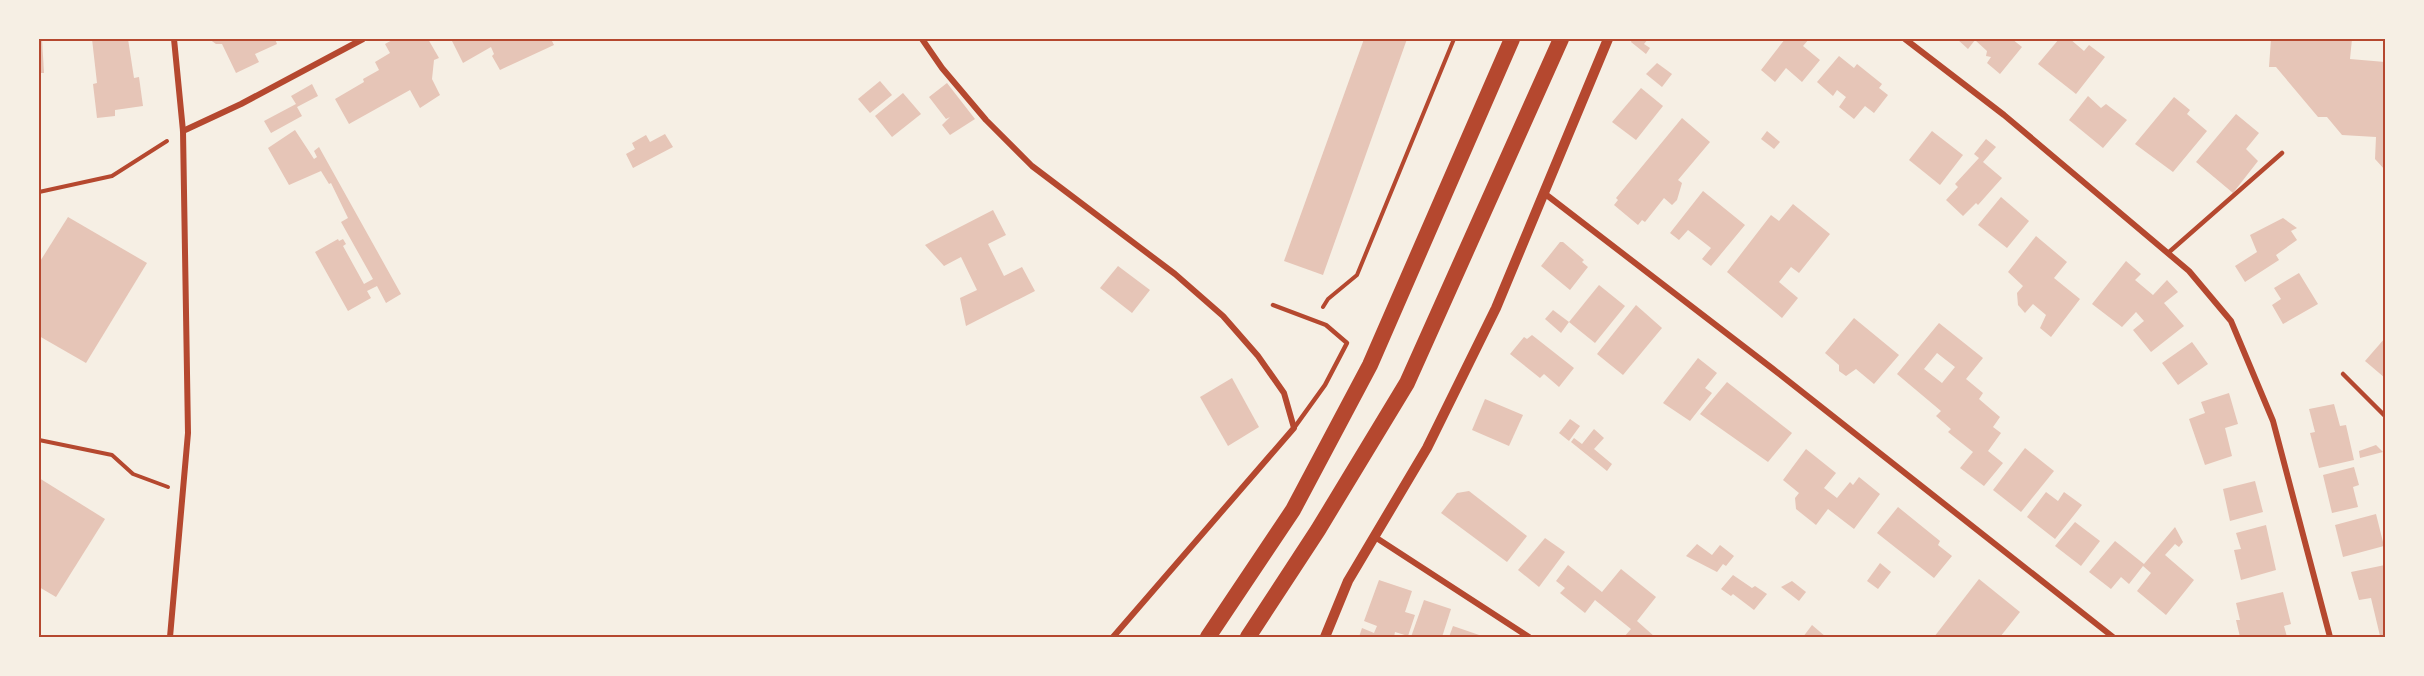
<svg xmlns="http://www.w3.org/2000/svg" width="2424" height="676" font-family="Montserrat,sans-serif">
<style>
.building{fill:#e6c5b7;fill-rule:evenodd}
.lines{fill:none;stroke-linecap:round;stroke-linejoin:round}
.path{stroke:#b5482f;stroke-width:4}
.service{stroke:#b5482f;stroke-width:4.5}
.minor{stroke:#b5482f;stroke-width:6}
.tertiary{stroke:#b5482f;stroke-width:10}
.trunk{stroke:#b5482f;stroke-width:16}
.neatline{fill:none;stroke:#b5482f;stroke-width:2}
</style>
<rect width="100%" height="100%" fill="#f6efe4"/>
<g class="building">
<polygon points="42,39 44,73 39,73 39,40"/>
<polygon points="92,39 128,39 134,78 139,77 143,106 115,110 115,116 97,118 93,84 97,83"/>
<polygon points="209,39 275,39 277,44 255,54 259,62 236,73 222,44 216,44"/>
<polygon points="394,39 428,39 439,58 434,60 432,79 440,95 420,108 410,90 349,124 335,99 364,82 363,79 379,70 375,62 390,53 385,44"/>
<polygon points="451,39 551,39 554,45 500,70 492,56 494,54 491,47 463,63"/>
<polygon points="1364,39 1407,39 1323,275 1284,261"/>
<polygon points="1632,39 1648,39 1644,44 1650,48 1646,54 1631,42"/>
<polygon points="1785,39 1809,39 1803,46 1820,60 1802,82 1786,68 1775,82 1761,70"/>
<polygon points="1957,39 2012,39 2022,47 2000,74 1987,63 1991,57 1986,56 1987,51 1975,40 1968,49"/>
<polygon points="2059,39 2070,39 2084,51 2089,45 2105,57 2076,94 2038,64"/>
<polygon points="2271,39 2352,39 2350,59 2385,62 2385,170 2375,159 2376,137 2342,135 2327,117 2318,117 2276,67 2269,67"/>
<polygon points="1839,56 1854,68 1857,64 1882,84 1879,88 1888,95 1874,113 1865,106 1854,119 1839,107 1846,97 1837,90 1833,96 1817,82"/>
<polygon points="1657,63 1672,74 1662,87 1646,74"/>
<polygon points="880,81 892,95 870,113 858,99"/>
<polygon points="947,83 975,119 950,135 942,125 950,117 946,119 929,97"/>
<polygon points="312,84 318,96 297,107 302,116 271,133 264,121 296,104 291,96"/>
<polygon points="1641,88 1663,106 1636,140 1612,122"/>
<polygon points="903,93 921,114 892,137 875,116"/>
<polygon points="2088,96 2101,108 2106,104 2127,120 2103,148 2069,120"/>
<polygon points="2174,97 2190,110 2187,114 2207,131 2173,172 2135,144"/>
<polygon points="2236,114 2259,133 2246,149 2258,161 2233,193 2196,162"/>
<polygon points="1682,118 1710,142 1678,180 1682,183 1677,200 1672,205 1664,198 1645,222 1642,220 1638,225 1614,205 1618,200 1616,198"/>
<polygon points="295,130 314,159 317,157 314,151 319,147 401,294 386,303 377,286 367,291 371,298 348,311 315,252 338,239 339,241 343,239 346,244 343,246 364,284 373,279 341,222 348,218 331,183 329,184 321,171 289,185 268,148"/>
<polygon points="1767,131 1780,142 1774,149 1761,139"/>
<polygon points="1932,131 1963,155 1940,185 1909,160"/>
<polygon points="665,134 673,147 633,168 626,154 635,149 632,143 646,135 650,142"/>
<polygon points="1986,139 1996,147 1983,162 2002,178 1978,205 1976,203 1963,216 1946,200 1958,187 1955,184 1979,158 1974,154"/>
<polygon points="1703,191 1745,225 1711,266 1702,259 1711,248 1688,230 1679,240 1670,233"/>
<polygon points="2001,197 2029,221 2007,248 1978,225"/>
<polygon points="1793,204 1830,234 1799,273 1791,267 1779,282 1798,298 1782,318 1727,272 1771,215 1779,221"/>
<polygon points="993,210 1006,235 988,244 1004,276 1022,267 1035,291 966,326 960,298 977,290 961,257 944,266 925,245"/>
<polygon points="68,217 147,263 86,363 39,336 39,263"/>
<polygon points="2283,218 2297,228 2291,231 2297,240 2276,255 2279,260 2245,282 2235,266 2257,252 2250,235"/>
<polygon points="2036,236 2067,262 2054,278 2080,299 2051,337 2040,328 2046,315 2033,304 2025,313 2018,305 2017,293 2023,286 2008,272"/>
<polygon points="1560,242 1563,242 1584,260 1582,262 1588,267 1570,290 1541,266"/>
<polygon points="2126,261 2141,274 2135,280 2153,295 2167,280 2178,292 2164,303 2184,326 2151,352 2133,330 2144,321 2136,312 2122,327 2092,304"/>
<polygon points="1118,266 1150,290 1132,313 1100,288"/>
<polygon points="2299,273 2318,304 2283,324 2272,305 2281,299 2274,288"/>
<polygon points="1599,285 1625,306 1595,343 1569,322"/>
<polygon points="1636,305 1662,328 1623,375 1597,354"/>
<polygon points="1553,310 1569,322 1561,333 1545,319"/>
<polygon points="1854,318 1899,355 1874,384 1856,369 1846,376 1839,371 1839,365 1825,353"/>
<path d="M 1939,323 L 1983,358 L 1966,379 L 1983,393 L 1979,399 L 2000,417 L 1993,427 L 2001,433 L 1988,451 L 2003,463 L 1984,486 L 1960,468 L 1973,452 L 1948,432 L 1951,429 L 1936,416 L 1941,411 L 1897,374 ZM 1937,353 L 1955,367 L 1942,383 L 1924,369 Z"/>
<polygon points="1532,335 1574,368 1559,387 1544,374 1540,378 1510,354 1524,337 1527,339"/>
<polygon points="2385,338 2385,378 2365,361"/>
<polygon points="2192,342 2208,364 2178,385 2162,363"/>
<polygon points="1698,358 1717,373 1705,388 1712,393 1690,421 1663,403"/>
<polygon points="1232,378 1259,427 1228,446 1200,397"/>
<polygon points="1727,382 1792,433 1768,462 1700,414"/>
<polygon points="2229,393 2238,424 2225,428 2232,456 2205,465 2189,419 2205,413 2201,402"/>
<polygon points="1485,399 1523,415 1509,446 1472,430"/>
<polygon points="2334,404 2340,426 2346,425 2354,460 2319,468 2310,433 2315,432 2309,409"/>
<polygon points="1570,419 1580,426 1569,441 1559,433"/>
<polygon points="1594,429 1604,438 1594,449 1612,464 1607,471 1571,442 1574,438 1582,444"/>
<polygon points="2376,445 2383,452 2360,458 2359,451"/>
<polygon points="2025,448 2054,471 2021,512 1993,490"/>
<polygon points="1806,449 1836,473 1824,488 1837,498 1850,482 1853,485 1859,477 1880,494 1854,529 1828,509 1816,525 1796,509 1795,498 1799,493 1783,480"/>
<polygon points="2354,467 2359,485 2353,487 2358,507 2332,513 2323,475"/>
<polygon points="39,478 105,519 56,597 39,587"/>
<polygon points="2255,481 2263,512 2230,521 2223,489"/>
<polygon points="1469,491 1527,536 1507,562 1441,513 1457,493"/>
<polygon points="2046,492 2058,501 2064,492 2082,505 2055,539 2027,517"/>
<polygon points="1898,507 1940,541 1938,545 1952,556 1934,578 1877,533"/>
<polygon points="2376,514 2384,546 2343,557 2335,525"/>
<polygon points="2075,522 2100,541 2081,566 2055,546"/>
<polygon points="2266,525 2276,570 2241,580 2234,550 2241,549 2236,533"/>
<polygon points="2175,527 2183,542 2179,547 2175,544 2165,555 2194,580 2166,615 2137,591 2151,573 2143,566 2129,584 2121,577 2111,589 2089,572 2115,541 2144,564"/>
<polygon points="1545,538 1565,552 1539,587 1518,570"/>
<polygon points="1697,544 1712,555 1720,545 1734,556 1726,566 1723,564 1717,572 1686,556"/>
<polygon points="1880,563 1891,572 1878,589 1867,581"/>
<polygon points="1568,565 1602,592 1621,569 1656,597 1637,621 1655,637 1624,637 1631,629 1595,600 1585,613 1560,593 1565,588 1556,581"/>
<polygon points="2385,565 2385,635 2380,636 2371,598 2359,600 2351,572"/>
<polygon points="1733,575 1752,588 1755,586 1767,594 1754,610 1733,594 1731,596 1721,589"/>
<polygon points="1979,579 2020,612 2000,637 1934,637"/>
<polygon points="1379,580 1412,591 1405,612 1415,615 1408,636 1395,632 1394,637 1359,637 1362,628 1374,633 1377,626 1364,621"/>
<polygon points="1792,581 1806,592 1799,601 1781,587"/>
<polygon points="2283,592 2291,624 2284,626 2287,637 2240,637 2236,620 2240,620 2236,603"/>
<polygon points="1424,600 1451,609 1442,637 1411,637"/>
<polygon points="1812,625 1826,637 1803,637"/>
<polygon points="1453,626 1485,637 1449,637"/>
</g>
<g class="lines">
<g class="path">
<polyline points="39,192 112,176 167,141"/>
<polyline points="1323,307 1328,299 1357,275 1454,39"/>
<polyline points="39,440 112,455 133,474 168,487"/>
</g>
<g class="service">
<polyline points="2168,253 2282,153"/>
<polyline points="1273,305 1326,325 1347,343 1325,385 1294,428"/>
<polyline points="2343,374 2385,416"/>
</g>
<g class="minor">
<polyline points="922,39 942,68 986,120 1032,166 1175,274 1223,316 1258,356 1284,393 1294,428 1113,637"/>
<polyline points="1905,39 2004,115 2189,271 2231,321 2273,421 2330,637"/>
<polyline points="183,131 241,104 363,39"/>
<polyline points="1544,193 1773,369 2113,637"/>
<polyline points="1375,537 1529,637"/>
<polyline points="170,637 188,433 183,131 174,39"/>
</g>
<polyline class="tertiary" points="1325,637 1348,581 1427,448 1496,308 1608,39"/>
<g class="trunk">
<polyline points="1208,637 1293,510 1370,365 1512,39"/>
<polyline points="1248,637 1318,530 1407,383 1561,39"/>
</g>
</g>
<rect width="2424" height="676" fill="none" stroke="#f6efe4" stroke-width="81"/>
<rect x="40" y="40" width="2344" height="596" class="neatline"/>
</svg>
